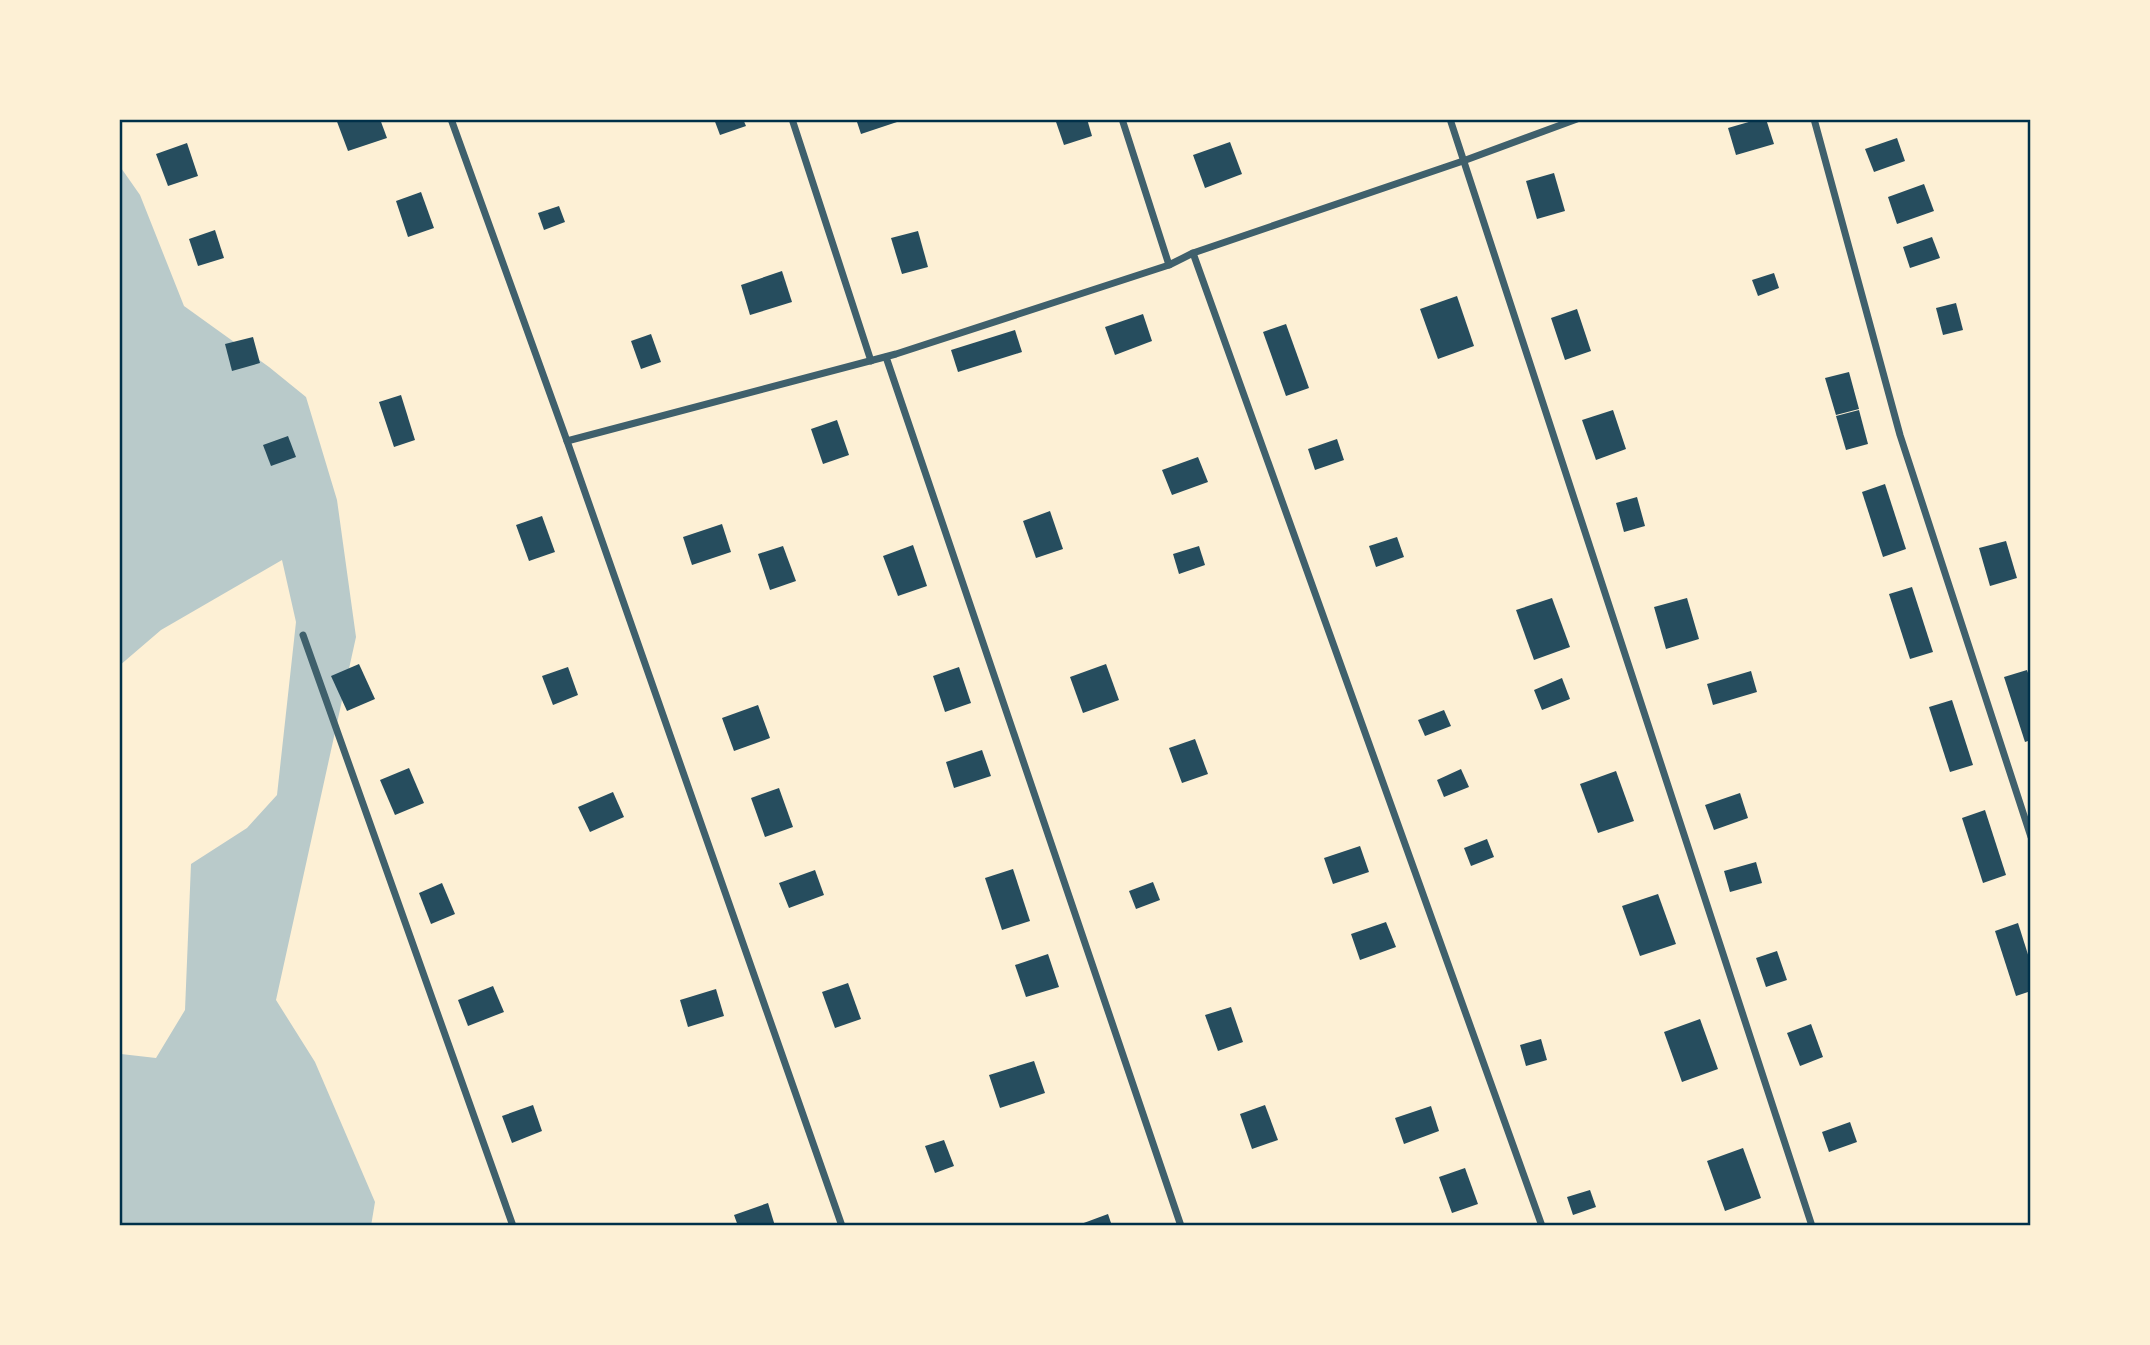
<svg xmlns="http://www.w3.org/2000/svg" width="2150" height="1345" font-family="Roboto,sans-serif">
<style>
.green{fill:#b9caca}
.building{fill:#264d5e}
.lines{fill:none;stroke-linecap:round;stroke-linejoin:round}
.minor{stroke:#3f606c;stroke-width:7}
.neatline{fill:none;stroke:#003049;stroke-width:2.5}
</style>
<rect width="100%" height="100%" fill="#fdf0d5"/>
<polygon class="green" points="119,165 140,195 184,306 269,367 306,397 337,500 356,637 276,1000 315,1062 375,1202 371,1226 119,1226 119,1050 121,1054 156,1058 185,1010 191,864 247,828 277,795 296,622 282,560 161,630 119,666"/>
<g class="building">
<polygon points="336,119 380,119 387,138 348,151"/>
<polygon points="714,119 743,119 746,126 720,135"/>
<polygon points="856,119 896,119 897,122 861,134"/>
<polygon points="1055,119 1087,119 1092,136 1064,145"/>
<polygon points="1759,119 1766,119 1774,144 1736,155 1728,128"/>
<polygon points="1897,138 1905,161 1874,172 1865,149"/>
<polygon points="1230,142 1242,174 1205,188 1193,155"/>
<polygon points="187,143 198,176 168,186 156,154"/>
<polygon points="1554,173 1565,211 1537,219 1526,181"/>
<polygon points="1924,184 1934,211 1897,224 1888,197"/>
<polygon points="421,192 434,228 408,237 396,201"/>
<polygon points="559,206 565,222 544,230 538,213"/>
<polygon points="215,230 224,258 198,266 189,239"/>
<polygon points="918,231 928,267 902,274 891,238"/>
<polygon points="1932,237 1940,258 1910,268 1903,247"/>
<polygon points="782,271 792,302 750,315 741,285"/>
<polygon points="1774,273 1779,288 1758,296 1752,280"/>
<polygon points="1457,296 1474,346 1438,359 1420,309"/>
<polygon points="1956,303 1963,330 1943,335 1936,308"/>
<polygon points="1577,309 1591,351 1565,360 1551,318"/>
<polygon points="1143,314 1152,341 1115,355 1105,327"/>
<polygon points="1286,324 1309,388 1286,396 1263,332"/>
<polygon points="1015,330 1022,352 958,372 951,350"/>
<polygon points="651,334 661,362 641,369 631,341"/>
<polygon points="253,337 260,363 232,371 225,344"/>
<polygon points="1849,372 1859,409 1836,415 1825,378"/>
<polygon points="401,395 415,440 394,447 379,402"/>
<polygon points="1613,410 1626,449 1596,460 1582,420"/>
<polygon points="1859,410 1868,444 1846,450 1836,416"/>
<polygon points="837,420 849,455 823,464 811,429"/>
<polygon points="288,436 296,457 271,466 263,445"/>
<polygon points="1337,439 1344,460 1315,470 1308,449"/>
<polygon points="1198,457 1208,482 1172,495 1162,470"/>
<polygon points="1885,484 1906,549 1883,557 1862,492"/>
<polygon points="1637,497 1645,526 1624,532 1616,503"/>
<polygon points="1050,511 1063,549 1036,558 1023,521"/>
<polygon points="542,516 555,552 529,561 516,525"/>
<polygon points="722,524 731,552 692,565 683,537"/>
<polygon points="1397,537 1404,557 1376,567 1369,546"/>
<polygon points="2006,541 2017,578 1990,586 1979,548"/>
<polygon points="913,545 927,586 898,596 883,556"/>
<polygon points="783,546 796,581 770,590 758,554"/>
<polygon points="1199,546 1205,565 1179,574 1173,554"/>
<polygon points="1912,587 1933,652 1910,659 1889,594"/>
<polygon points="1552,598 1570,647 1534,660 1516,610"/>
<polygon points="1687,598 1699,639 1666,649 1654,607"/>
<polygon points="359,664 375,699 347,711 331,676"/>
<polygon points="1106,664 1119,700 1083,713 1070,677"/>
<polygon points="568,667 578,695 553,705 542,676"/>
<polygon points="959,667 971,703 945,712 933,676"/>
<polygon points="2027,670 2031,682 2031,740 2025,742 2004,677"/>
<polygon points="1751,671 1757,692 1713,705 1707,684"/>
<polygon points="1562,678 1570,699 1542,710 1534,690"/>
<polygon points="1952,700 1973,765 1950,772 1929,707"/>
<polygon points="758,705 770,738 734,751 722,718"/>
<polygon points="1444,710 1451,726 1425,736 1418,720"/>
<polygon points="1195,739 1208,774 1182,783 1169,748"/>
<polygon points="982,750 991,776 954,788 946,762"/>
<polygon points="409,768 424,803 395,815 380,780"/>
<polygon points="1461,769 1469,787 1444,797 1437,780"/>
<polygon points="1616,771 1634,821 1598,833 1580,784"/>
<polygon points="779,788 793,827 765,837 751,798"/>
<polygon points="613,792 624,817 590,832 578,807"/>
<polygon points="1740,793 1748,818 1714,830 1705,805"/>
<polygon points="1985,810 2006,875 1983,883 1962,818"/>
<polygon points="1487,839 1494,857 1471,866 1464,848"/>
<polygon points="1360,846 1369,872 1333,884 1324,858"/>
<polygon points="1756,862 1762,883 1730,892 1724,871"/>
<polygon points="1013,869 1030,921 1002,930 985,878"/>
<polygon points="815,870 824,895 789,908 779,883"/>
<polygon points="1153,882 1160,900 1136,909 1129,891"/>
<polygon points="442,883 455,914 431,924 419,893"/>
<polygon points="1658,894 1676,944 1640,956 1622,906"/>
<polygon points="1386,922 1396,947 1360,960 1351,934"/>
<polygon points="2018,923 2031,964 2031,991 2016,996 1995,931"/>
<polygon points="1777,951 1787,980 1766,987 1756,958"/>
<polygon points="1048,954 1059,987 1026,997 1015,965"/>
<polygon points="848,983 861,1019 835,1028 822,992"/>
<polygon points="493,986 504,1012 468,1026 458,1000"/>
<polygon points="716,989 724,1016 688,1027 680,1000"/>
<polygon points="1231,1007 1243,1042 1218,1051 1205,1015"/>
<polygon points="1700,1019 1718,1069 1682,1082 1664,1032"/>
<polygon points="1811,1024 1823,1057 1800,1066 1787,1033"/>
<polygon points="1541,1039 1547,1060 1526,1066 1520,1045"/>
<polygon points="1034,1061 1045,1093 1000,1108 989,1075"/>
<polygon points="533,1105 542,1131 512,1143 502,1116"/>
<polygon points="1265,1105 1278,1140 1252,1149 1240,1114"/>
<polygon points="1431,1106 1439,1131 1404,1144 1395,1118"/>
<polygon points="1850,1122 1857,1142 1829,1152 1822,1132"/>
<polygon points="944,1140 954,1166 935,1173 925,1146"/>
<polygon points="1743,1148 1761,1198 1725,1211 1707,1161"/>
<polygon points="1465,1168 1478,1204 1452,1213 1439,1177"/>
<polygon points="1590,1190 1596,1207 1573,1215 1567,1197"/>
<polygon points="768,1203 775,1226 738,1226 734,1215"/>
<polygon points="1108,1214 1112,1226 1082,1226 1081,1224"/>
</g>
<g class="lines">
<g class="minor">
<polyline points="451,119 567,441 842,1226"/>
<polyline points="792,119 871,361"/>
<polyline points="1122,119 1169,265"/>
<polyline points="1450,119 1812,1226"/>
<polyline points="1814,119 1900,435 2031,837"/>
<polyline points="1193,253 1542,1226"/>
<polyline points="886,357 1181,1226"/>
<polyline points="567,441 896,354 1169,265 1193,253 1463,161 1577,119"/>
<polyline points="303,635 513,1226"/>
</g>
</g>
<rect width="2150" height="1345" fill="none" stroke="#fdf0d5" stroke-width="242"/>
<rect x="121" y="121" width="1908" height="1103" class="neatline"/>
</svg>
